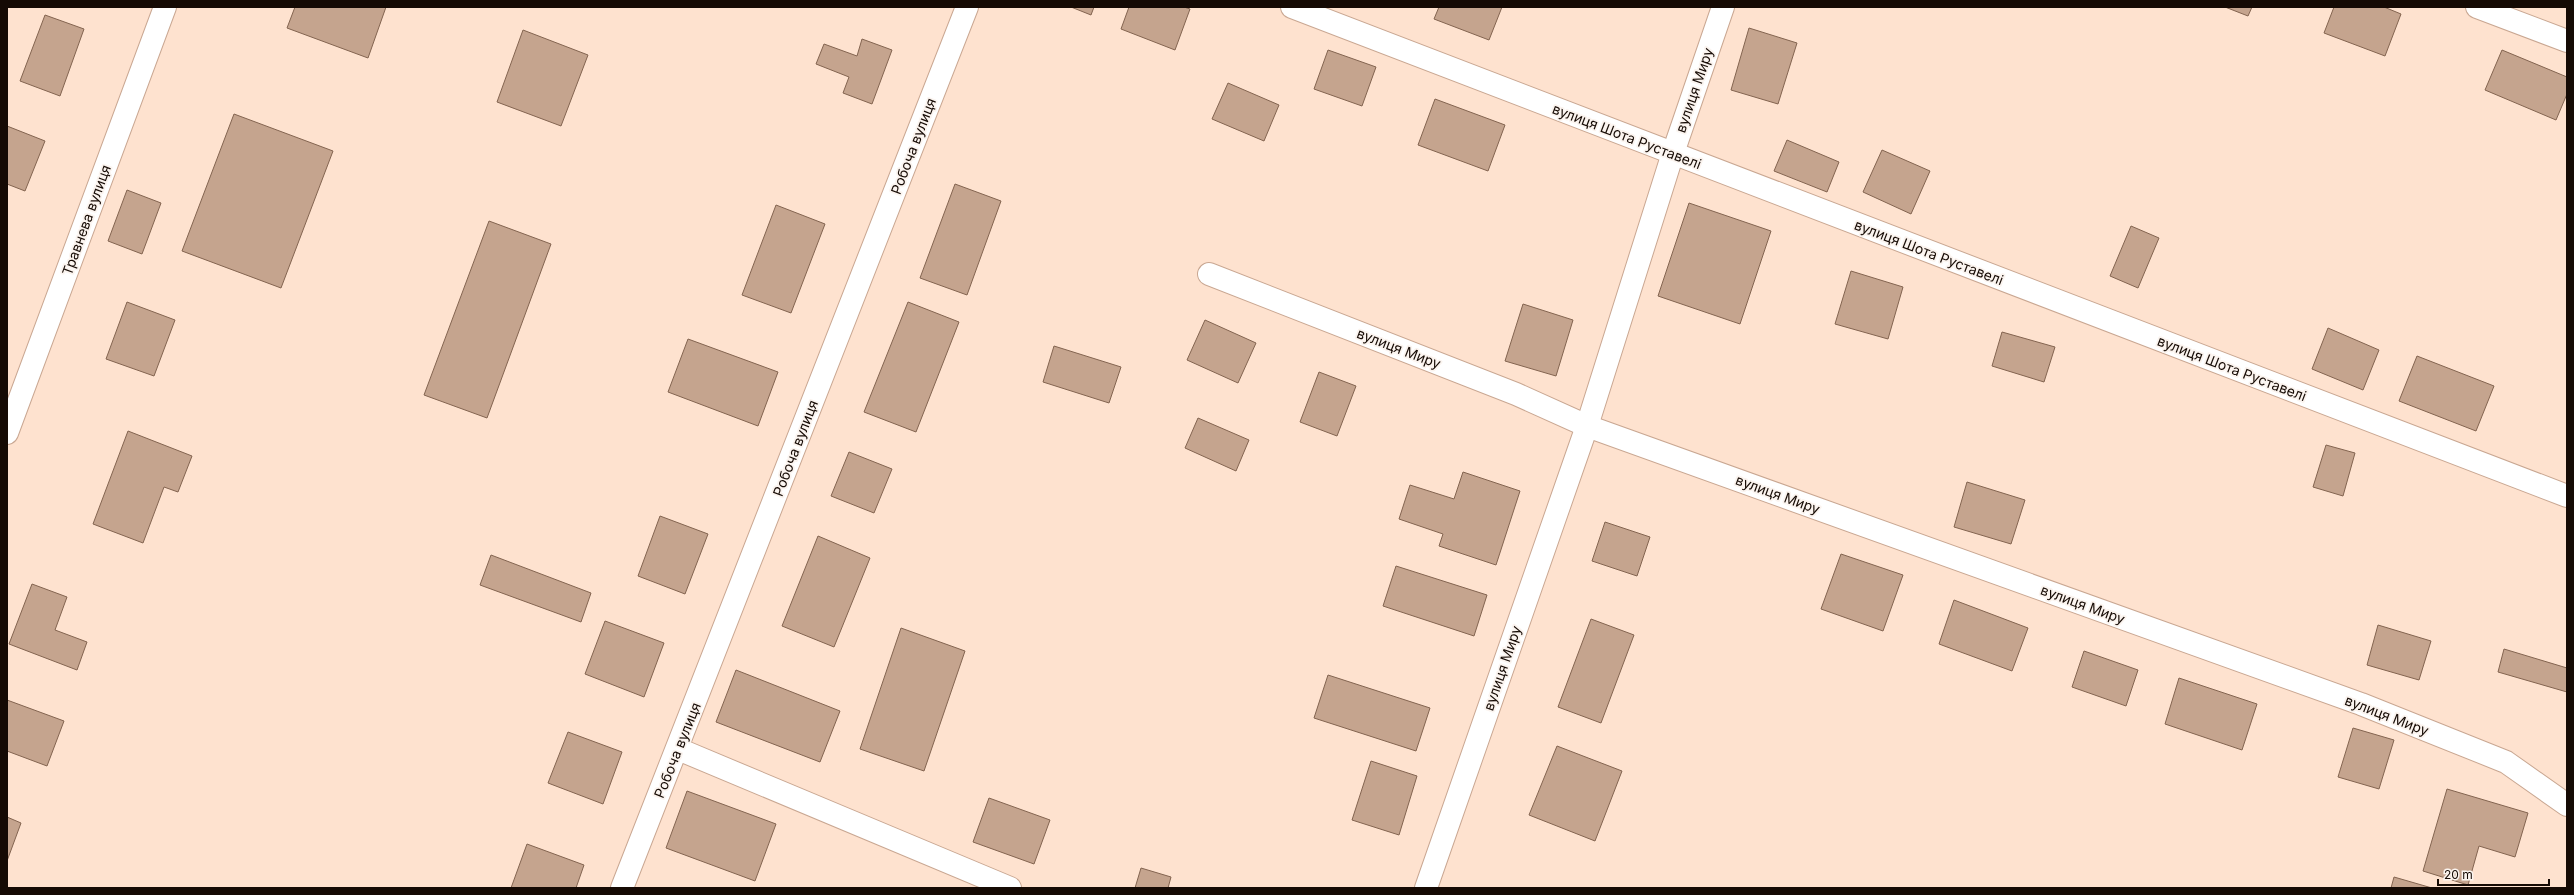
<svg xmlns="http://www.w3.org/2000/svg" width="2574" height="895" font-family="Inter,sans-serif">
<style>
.building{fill:#c5a48e;stroke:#836450}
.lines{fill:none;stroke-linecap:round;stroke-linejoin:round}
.street-casing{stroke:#c9a792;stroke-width:24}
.street{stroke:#fff;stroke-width:22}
.labels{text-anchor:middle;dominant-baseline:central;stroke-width:3.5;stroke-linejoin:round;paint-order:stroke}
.street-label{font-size:14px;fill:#150a04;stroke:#fbf4ef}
</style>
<rect width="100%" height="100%" fill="#fee2cf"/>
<g class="building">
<polygon points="295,7 386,7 368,58 287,28"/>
<polygon points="1071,7 1094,7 1091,15"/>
<polygon points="1129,7 1184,7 1190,9 1175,50 1121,29"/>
<polygon points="1439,7 1502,7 1489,40 1434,19"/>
<polygon points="2225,7 2252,7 2248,16"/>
<polygon points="2334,7 2384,7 2401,14 2385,56 2324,33"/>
<polygon points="45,15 84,29 60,96 20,81"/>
<polygon points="1749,28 1797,43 1778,104 1731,90"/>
<polygon points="523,30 588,55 561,126 497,102"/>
<polygon points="862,39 892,50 872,104 843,93 849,77 816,64 824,44 857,56"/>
<polygon points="1328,50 1376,67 1362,106 1314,89"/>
<polygon points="2502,50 2567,77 2567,94 2556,120 2485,90"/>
<polygon points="1228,83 1279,105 1264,141 1212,119"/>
<polygon points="1435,99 1505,125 1488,171 1418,145"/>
<polygon points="234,114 333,151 281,288 182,251"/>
<polygon points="7,126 45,141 25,191 7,184"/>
<polygon points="1787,140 1839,162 1827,192 1774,171"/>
<polygon points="1882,150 1930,171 1911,214 1863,192"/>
<polygon points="955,184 1001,201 967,295 920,278"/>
<polygon points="127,190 161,203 142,254 108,241"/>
<polygon points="1689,203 1771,231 1740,324 1658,296"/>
<polygon points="776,205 825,224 791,313 742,295"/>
<polygon points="489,221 551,244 487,418 424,395"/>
<polygon points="2131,226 2159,238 2138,288 2110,276"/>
<polygon points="1851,271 1903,287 1888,339 1835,324"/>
<polygon points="127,302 175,320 154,376 106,359"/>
<polygon points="908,302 959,322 916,432 864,412"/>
<polygon points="1523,304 1573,320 1556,376 1505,361"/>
<polygon points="1205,320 1256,343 1238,383 1187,360"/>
<polygon points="2328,328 2379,350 2363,390 2312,369"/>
<polygon points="2002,332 2055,347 2044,382 1992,366"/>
<polygon points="688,339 778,372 758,426 668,392"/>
<polygon points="1054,346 1121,367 1109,403 1043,382"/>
<polygon points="2417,356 2494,386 2476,431 2399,401"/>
<polygon points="1319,372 1356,386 1337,436 1300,422"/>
<polygon points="1198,418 1249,440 1236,471 1185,448"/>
<polygon points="128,431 192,456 178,492 164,487 143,543 93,524"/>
<polygon points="2326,445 2355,453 2343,496 2313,487"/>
<polygon points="849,452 892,469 874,513 831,496"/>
<polygon points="1463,472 1520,491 1496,565 1439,546 1443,534 1399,519 1410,485 1454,499"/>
<polygon points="1967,482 2025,500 2011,544 1954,527"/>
<polygon points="660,516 708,534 685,594 638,576"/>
<polygon points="1605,522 1650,537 1637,576 1592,561"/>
<polygon points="818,536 870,558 834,647 782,626"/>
<polygon points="1841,554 1903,575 1883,631 1821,609"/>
<polygon points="491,555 591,593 581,622 480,585"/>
<polygon points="1396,566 1487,595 1474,636 1383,606"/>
<polygon points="32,584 67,597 55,630 87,642 77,670 9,644"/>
<polygon points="1954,600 2028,628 2012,671 1939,644"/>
<polygon points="1591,619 1634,635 1601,723 1558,707"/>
<polygon points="605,621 664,643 644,697 585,674"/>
<polygon points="2378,625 2431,641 2419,680 2367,665"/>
<polygon points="901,628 965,651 924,771 860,749"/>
<polygon points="2504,649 2567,668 2567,692 2498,672"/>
<polygon points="2084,651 2138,670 2126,706 2072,687"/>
<polygon points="736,670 840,711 820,762 716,722"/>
<polygon points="1328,675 1430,708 1416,751 1314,718"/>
<polygon points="2179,678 2257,704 2242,750 2165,724"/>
<polygon points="7,700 64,721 47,766 7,751"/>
<polygon points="2353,728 2394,740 2379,789 2338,777"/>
<polygon points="568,732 622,752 603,804 548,783"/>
<polygon points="1557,746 1622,771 1595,841 1529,815"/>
<polygon points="1371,761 1417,776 1399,835 1352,820"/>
<polygon points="2447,789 2528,813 2515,857 2479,846 2468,885 2423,871"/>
<polygon points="687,791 776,824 755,881 666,848"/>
<polygon points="989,798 1050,820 1034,864 973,842"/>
<polygon points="7,817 21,823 7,861"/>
<polygon points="527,844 584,865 576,888 511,888"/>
<polygon points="1141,868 1171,877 1168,888 1135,888"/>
<polygon points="2394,877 2432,888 2391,888"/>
</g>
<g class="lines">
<defs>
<g id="street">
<polyline points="1292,7 2567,496"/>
<polyline points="2477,7 2567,41"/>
<polyline points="1209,274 1516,394 1587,426 2361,704 2506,762 2567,805"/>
<polyline points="7,433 165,7"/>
<polyline points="678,749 1010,888"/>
<polyline points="622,888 967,7"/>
<polyline points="1426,888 1587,426 1673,153 1723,7"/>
</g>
</defs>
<use href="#street" class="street-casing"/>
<use href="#street" class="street"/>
</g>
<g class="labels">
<g class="street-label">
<text transform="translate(1694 90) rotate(-71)">вулиця Миру</text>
<text transform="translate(1627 136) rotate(21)">вулиця Шота Руставелі</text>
<text transform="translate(913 146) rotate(-69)">Робоча вулиця</text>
<text transform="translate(86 220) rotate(-70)">Травнева вулиця</text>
<text transform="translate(1929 252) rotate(21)">вулиця Шота Руставелі</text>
<text transform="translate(1399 348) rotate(21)">вулиця Миру</text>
<text transform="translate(2232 368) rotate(21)">вулиця Шота Руставелі</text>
<text transform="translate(795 448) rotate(-69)">Робоча вулиця</text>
<text transform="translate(1778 494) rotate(20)">вулиця Миру</text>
<text transform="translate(2083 604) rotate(20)">вулиця Миру</text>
<text transform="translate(1502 668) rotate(-71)">вулиця Миру</text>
<text transform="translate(2387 715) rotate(21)">вулиця Миру</text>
<text transform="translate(677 750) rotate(-68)">Робоча вулиця</text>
</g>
</g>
<rect width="2574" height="895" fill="none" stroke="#150a04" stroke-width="16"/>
<path d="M2438 879v6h111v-6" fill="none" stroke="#150a04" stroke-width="2"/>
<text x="2444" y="879" font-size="12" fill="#150a04" stroke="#fbf4ef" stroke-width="3" paint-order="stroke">20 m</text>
</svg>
